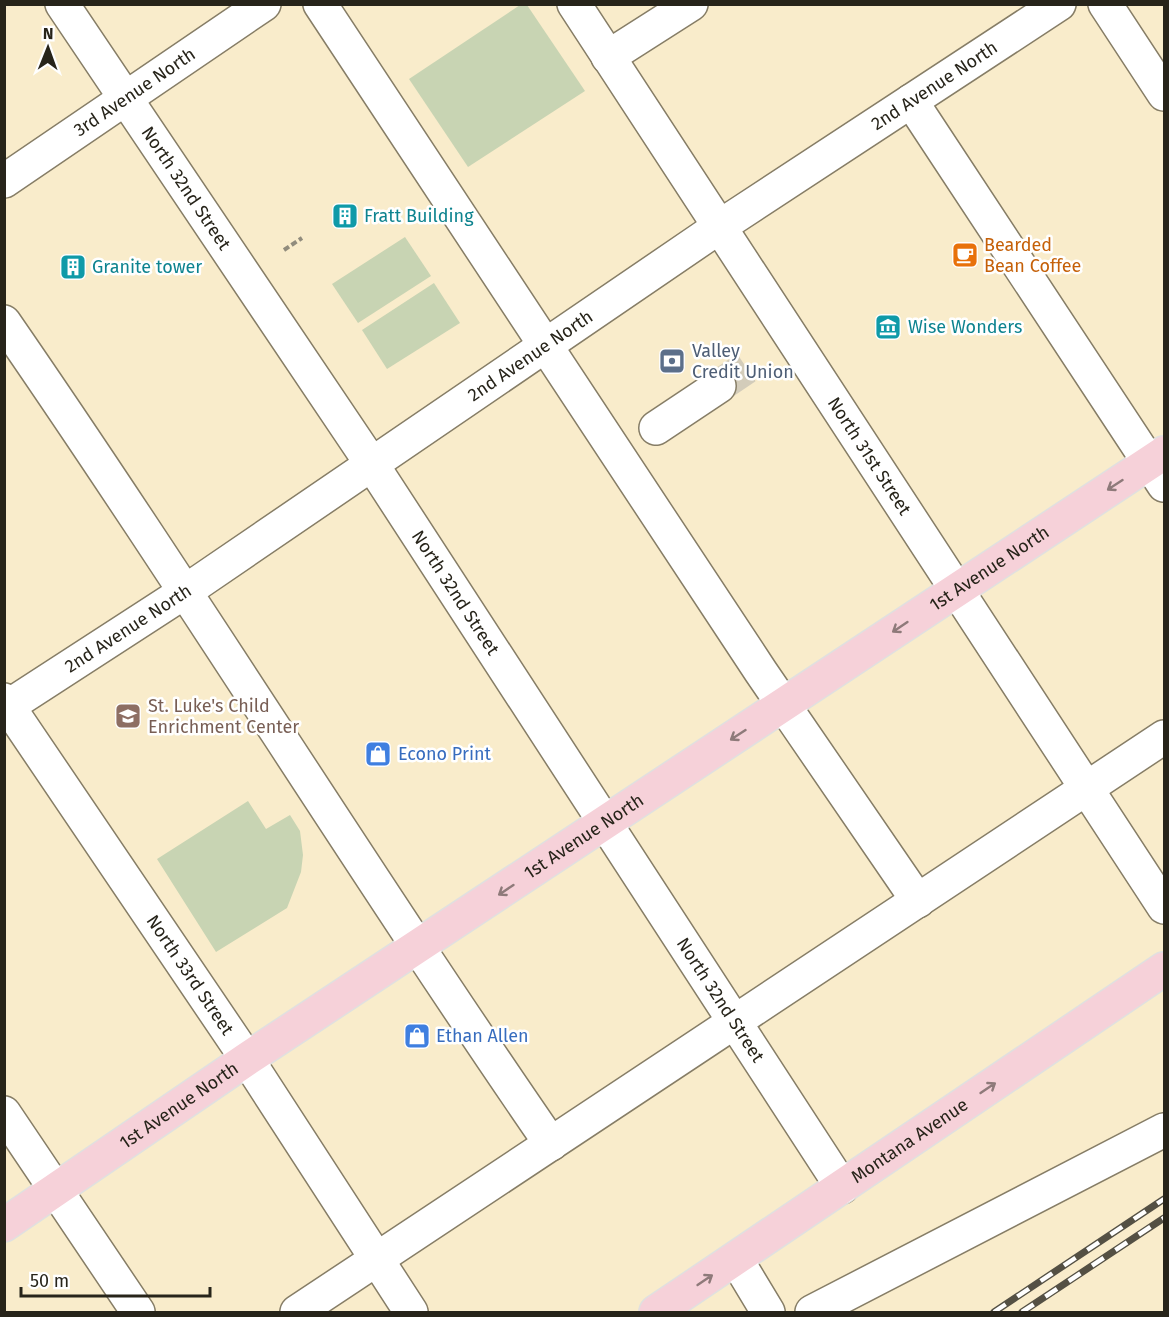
<svg xmlns="http://www.w3.org/2000/svg" width="1169" height="1317" font-family="'Fira Sans',sans-serif">
<style>
.built{fill:#f9eccb}
.green{fill:#c8d4b3}
.lines{fill:none;stroke-linecap:round;stroke-linejoin:round}
.minor-tunnel{stroke:#d3ccba;stroke-width:33;stroke-dasharray:33 16;stroke-linecap:butt}
.minor-casing{stroke:#867d66;stroke-width:36}
.major-casing{stroke:#e1e0df;stroke-width:36}
.path{stroke:#918c7d;stroke-width:4;stroke-dasharray:6 3;stroke-linecap:butt}
.minor{stroke:#fff;stroke-width:33}
.major{stroke:#f6d1d9;stroke-width:33}
.rail-casing{stroke:#545044;stroke-width:7}
.rail{stroke:#fff;stroke-width:4.5;stroke-dasharray:14;stroke-linecap:butt}
.oneway{stroke:#8e7a7a}
.labels{text-anchor:middle;dominant-baseline:central;stroke-width:5;stroke-linejoin:round;paint-order:stroke}
.street-label{font-size:18px;fill:#27241a;stroke:#fff}
.culture-label{font-size:18px;fill:#0d838f;stroke:#fff;text-anchor:start}
.food-label{font-size:18px;fill:#c56008;stroke:#fff;text-anchor:start}
.service-label{font-size:18px;fill:#4e5e75;stroke:#fff;text-anchor:start}
.education-label{font-size:18px;fill:#785e54;stroke:#fff;text-anchor:start}
.shop-label{font-size:18px;fill:#366cbe;stroke:#fff;text-anchor:start}
</style>
<rect width="100%" height="100%" fill="#fef6e2"/>
<rect class="built" x="5" y="5" width="1159" height="1307"/>
<g class="green">
<polygon points="520,5 527,5 585,91 468,167 409,79"/>
<polygon points="405,237 431,276 358,323 332,284"/>
<polygon points="434,283 460,323 387,369 362,330"/>
<polygon points="248,801 266,829 290,815 300,831 303,855 301,872 287,908 216,952 157,859"/>
</g>
<g class="lines">
<polyline class="minor-tunnel" points="719,386 753,363"/>
<defs>
<g id="minor">
<path id="s1" d="M 62,4 L 371,463 L 842,1187"/>
<polyline points="320,4 761,672 918,901"/>
<path id="s2" d="M 574,4 L 1164,907"/>
<polyline points="1105,4 1164,94"/>
<polyline points="608,57 691,4"/>
<polyline points="911,101 1164,485"/>
<path id="s3" d="M 4,181 L 264,4"/>
<path d="M 4,322 C 191,593 364,873 551,1144"/>
<polyline points="656,428 719,386"/>
<path id="s4" d="M 4,700 L 247,1059 L 411,1312"/>
<path id="s5" d="M 4,709 L 186,591 L 719,227 L 1059,4"/>
<polyline points="4,1113 138,1312"/>
<polyline points="736,1259 768,1312"/>
<polyline points="297,1312 1164,737"/>
<polyline points="812,1312 1164,1130"/>
</g>
<g id="major">
<path id="s6" d="M 4,1225 L 247,1059 L 1164,453"/>
<path id="s7" d="M 656,1312 L 1164,969"/>
</g>
</defs>
<use href="#minor" class="minor-casing"/>
<use href="#major" class="major-casing"/>
<polyline class="path" points="284,250 302,238"/>
<use href="#minor" class="minor"/>
<use href="#major" class="major"/>
<defs>
<g id="rail">
<polyline points="994,1312 1164,1199"/>
<polyline points="1022,1312 1164,1218"/>
</g>
</defs>
<use href="#rail" class="rail-casing"/>
<use href="#rail" class="rail"/>
</g>
<defs><path id="oneway-shaft" d="M-6 0H5M1.5-3L5.5 0L1.5 3" fill="none" stroke-width="1.6" stroke-linecap="round" stroke-linejoin="round" transform="scale(1.5)"/></defs>
<g class="oneway">
<use href="#oneway-shaft" transform="translate(1115 485) rotate(147)"/>
<use href="#oneway-shaft" transform="translate(900 627) rotate(146)"/>
<use href="#oneway-shaft" transform="translate(738 735) rotate(147)"/>
<use href="#oneway-shaft" transform="translate(506 890) rotate(146)"/>
<use href="#oneway-shaft" transform="translate(988 1088) rotate(-34)"/>
<use href="#oneway-shaft" transform="translate(705 1280) rotate(-34)"/>
</g>
<defs>
<symbol id="building-square" viewBox="-11 -11 22 22"><rect x="-9" y="-9" width="18" height="18" rx="4" fill="#0f9aa8" stroke="#fff"/><path d="M-4-6H4V6H1V3H-1V6H-4ZM-2.5-4.3h1.7v1.8h-1.7ZM.8-4.3h1.7v1.8H.8ZM-2.5-1h1.7V.8h-1.7ZM.8-1h1.7V.8H.8Z" fill="#fff"/></symbol>
<symbol id="cafe-square" viewBox="-11 -11 22 22"><rect x="-9" y="-9" width="18" height="18" rx="4" fill="#e8710a" stroke="#fff"/><path d="M-5.5-4.5H6V0H3Q3 3.5 0 3.5H-2.5Q-5.5 3.5-5.5 0ZM3-3.2v2h1.7v-2ZM-6 4.5H4V6H-6Z" fill="#fff"/></symbol>
<symbol id="museum-square" viewBox="-11 -11 22 22"><rect x="-9" y="-9" width="18" height="18" rx="4" fill="#0f9aa8" stroke="#fff"/><path d="M0-6L6-3V-2H-6V-3ZM-5-1h2V3h-2ZM-1-1h2V3h-2ZM3-1h2V3H3ZM-6 4H6V6H-6Z" fill="#fff"/></symbol>
<symbol id="bank-square" viewBox="-11 -11 22 22"><rect x="-9" y="-9" width="18" height="18" rx="4" fill="#5c6f8a" stroke="#fff"/><path d="M-6-4H6V4H-6ZM0-2.3a2.3 2.3 0 1 0 0 4.6a2.3 2.3 0 1 0 0-4.6Z" fill="#fff"/></symbol>
<symbol id="school-square" viewBox="-11 -11 22 22"><rect x="-9" y="-9" width="18" height="18" rx="4" fill="#8d6e63" stroke="#fff"/><path d="M0-5L7-2L0 1L-7-2ZM-4 1L0 2.5L4 1V4Q0 6-4 4Z" fill="#fff"/></symbol>
<symbol id="shop-square" viewBox="-11 -11 22 22"><rect x="-9" y="-9" width="18" height="18" rx="4" fill="#3f7fe0" stroke="#fff"/><path d="M-5-2.5h2.3a2.7 3.5 0 0 1 5.4 0H5L5.5 6h-11ZM-1.5-2.5h3a1.5 2.3 0 0 0-3 0Z" fill="#fff"/></symbol>
</defs>
<g fill-rule="evenodd">
<use href="#building-square" x="330" y="201" width="30" height="30"/>
<use href="#cafe-square" x="950" y="240" width="30" height="30"/>
<use href="#building-square" x="58" y="252" width="30" height="30"/>
<use href="#museum-square" x="873" y="312" width="30" height="30"/>
<use href="#bank-square" x="657" y="346" width="30" height="30"/>
<use href="#school-square" x="113" y="701" width="30" height="30"/>
<use href="#shop-square" x="363" y="739" width="30" height="30"/>
<use href="#shop-square" x="402" y="1021" width="30" height="30"/>
</g>
<g class="labels">
<g class="street-label">
<text stroke="none"><textPath href="#s5" startOffset="1120">2nd Avenue North</textPath></text>
<text stroke="none"><textPath href="#s3" startOffset="158">3rd Avenue North</textPath></text>
<text stroke="none"><textPath href="#s1" startOffset="222">North 32nd Street</textPath></text>
<text stroke="none"><textPath href="#s5" startOffset="634">2nd Avenue North</textPath></text>
<text stroke="none"><textPath href="#s2" startOffset="540">North 31st Street</textPath></text>
<text stroke="none"><textPath href="#s6" startOffset="1184">1st Avenue North</textPath></text>
<text stroke="none"><textPath href="#s1" startOffset="708">North 32nd Street</textPath></text>
<text stroke="none"><textPath href="#s5" startOffset="148">2nd Avenue North</textPath></text>
<text stroke="none"><textPath href="#s6" startOffset="698">1st Avenue North</textPath></text>
<text stroke="none"><textPath href="#s4" startOffset="332">North 33rd Street</textPath></text>
<text stroke="none"><textPath href="#s1" startOffset="1194">North 32nd Street</textPath></text>
<text stroke="none"><textPath href="#s6" startOffset="212">1st Avenue North</textPath></text>
<text stroke="none"><textPath href="#s7" startOffset="306">Montana Avenue</textPath></text>
</g>
<g class="culture-label">
<text x="364" y="216">Fratt Building</text>
<text x="92" y="267">Granite tower</text>
<text x="908" y="327">Wise Wonders</text>
</g>
<g class="food-label">
<text x="984" y="245">Bearded<tspan x="984" dy="21">Bean Coffee</tspan></text>
</g>
<g class="service-label">
<text x="692" y="351">Valley<tspan x="692" dy="21">Credit Union</tspan></text>
</g>
<g class="education-label">
<text x="148" y="706">St. Luke's Child<tspan x="148" dy="21">Enrichment Center</tspan></text>
</g>
<g class="shop-label">
<text x="398" y="754">Econo Print</text>
<text x="436" y="1036">Ethan Allen</text>
</g>
</g>
<rect width="1169" height="1317" fill="none" stroke="#27241a" stroke-width="12"/>
<g transform="translate(48 48) rotate(1)" stroke="#ffffff" stroke-width="4.5" paint-order="stroke">
<path d="M0-4.5L10 22L0 15L-10 22Z" fill="#27241a"/>
<text y="-9" font-size="16" font-weight="bold" text-anchor="middle" fill="#27241a">N</text>
</g>
<path d="M21 1287v9h189v-9" fill="none" stroke="#27241a" stroke-width="3"/>
<text x="30" y="1287" font-size="18" fill="#27241a" stroke="#ffffff" stroke-width="4.5" paint-order="stroke">50 m</text>
</svg>
